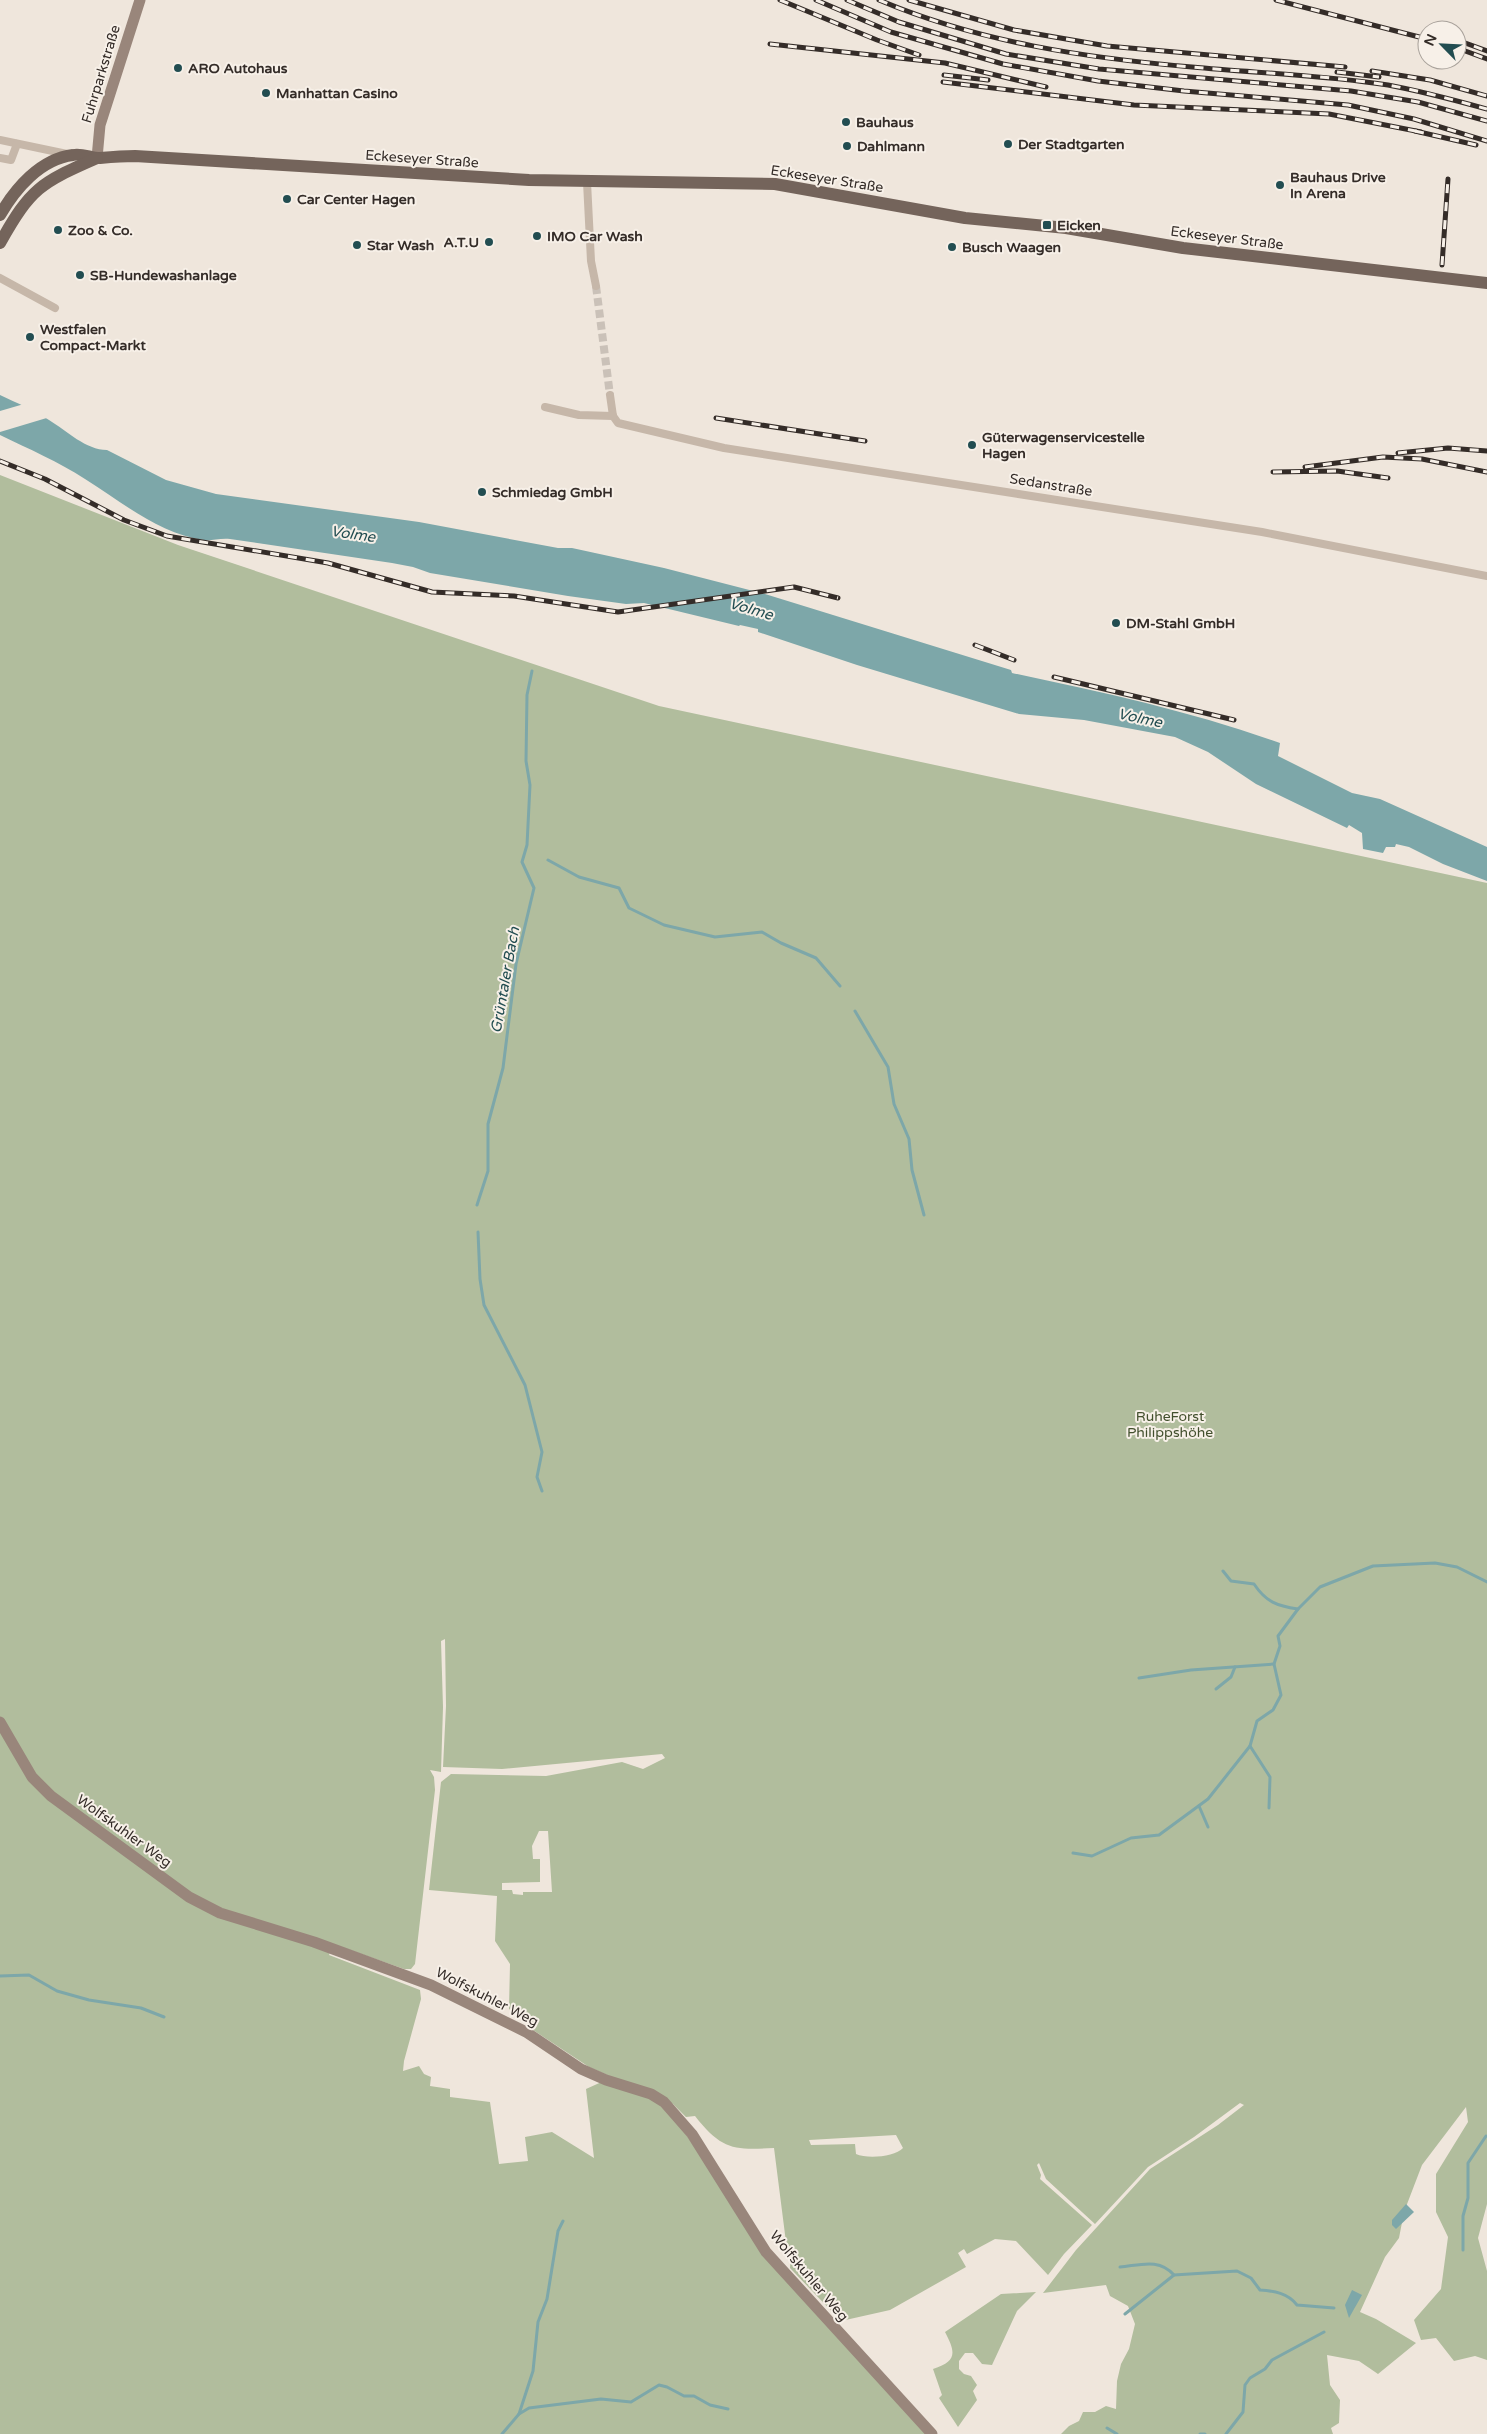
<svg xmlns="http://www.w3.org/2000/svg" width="1487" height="2434" font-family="'Varela Round',sans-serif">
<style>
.green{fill:#b1bd9d;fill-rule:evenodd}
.water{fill:#7da7a9}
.pier{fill:#efe6dc}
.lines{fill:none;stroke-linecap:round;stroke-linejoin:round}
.stream{stroke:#7da7a9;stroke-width:3}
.street-tunnel{stroke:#cac1b8;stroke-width:8;stroke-dasharray:8 4;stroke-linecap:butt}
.street{stroke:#c6b7a9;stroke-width:8}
.secondary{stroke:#99867b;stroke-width:11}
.primary{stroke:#74645b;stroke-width:12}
.rail-casing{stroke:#342c28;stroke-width:5}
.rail{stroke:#f7f0e8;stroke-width:3;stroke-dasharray:9;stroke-linecap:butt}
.poi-dot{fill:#224d51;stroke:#f7f0e8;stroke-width:2}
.labels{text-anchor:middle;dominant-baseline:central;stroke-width:4;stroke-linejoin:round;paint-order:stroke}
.poi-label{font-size:14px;font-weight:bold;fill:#342c28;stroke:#f7f0e8;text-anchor:start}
.street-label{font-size:14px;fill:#342c28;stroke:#f7f0e8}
.park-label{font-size:14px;fill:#43502e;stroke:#f7f0e8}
.water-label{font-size:15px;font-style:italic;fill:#224d51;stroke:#f7f0e8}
</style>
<rect width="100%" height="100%" fill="#efe6dc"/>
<g class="green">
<path d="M 0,475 L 178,545 L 659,706 L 1487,883 L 1487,2204 L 1478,2238 L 1487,2271 L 1487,2360 L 1475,2356 L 1454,2361 L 1436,2338 L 1421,2340 L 1414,2320 L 1441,2289 L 1448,2237 L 1436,2212 L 1436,2174 L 1468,2122 L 1466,2107 L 1422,2165 L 1404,2212 L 1399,2238 L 1385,2257 L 1360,2312 L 1376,2319 L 1416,2343 L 1378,2374 L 1359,2361 L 1327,2355 L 1330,2385 L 1340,2400 L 1339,2423 L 1331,2428 L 1333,2434 L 1061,2434 L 1069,2426 L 1079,2421 L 1083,2412 L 1095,2412 L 1106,2406 L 1116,2409 L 1117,2381 L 1121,2364 L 1129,2349 L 1135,2324 L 1128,2306 L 1110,2296 L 1106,2285 L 1043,2293 L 1076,2250 L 1150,2169 L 1218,2125 L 1244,2105 L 1240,2103 L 1194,2137 L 1148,2167 L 1095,2224 L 1046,2179 L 1039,2163 L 1037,2165 L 1041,2175 L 1040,2179 L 1092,2225 L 1064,2254 L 1048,2275 L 1016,2241 L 995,2239 L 967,2254 L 964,2249 L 958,2253 L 966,2267 L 890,2310 L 841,2321 L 790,2268 L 791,2254 L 787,2250 L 774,2148 C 733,2150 722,2150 695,2116 L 686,2117 L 673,2104 L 589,2067 L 530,2028 L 531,2023 L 509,2009 L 510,1964 L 495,1941 L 497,1896 L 429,1890 L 441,1782 L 451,1774 L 546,1776 L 622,1762 L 643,1769 L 665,1758 L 662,1754 L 502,1769 L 443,1767 L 446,1706 L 445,1639 L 441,1641 L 443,1707 L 441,1772 L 430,1770 L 434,1777 L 435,1790 L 415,1964 L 411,1969 L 404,1969 L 333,1944 L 329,1955 L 420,1990 L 421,1999 L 404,2061 L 403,2071 L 419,2066 L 424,2074 L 431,2077 L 430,2086 L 450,2089 L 450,2097 L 490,2102 L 499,2164 L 528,2161 L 525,2137 L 552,2132 L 594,2158 L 586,2089 L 606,2080 L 664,2102 L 766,2252 L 932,2434 L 0,2434 ZM 539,1831 L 548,1831 L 552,1892 L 523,1892 L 523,1895 L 513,1894 L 512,1890 L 502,1890 L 502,1883 L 540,1882 L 540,1859 L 533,1859 L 532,1846 ZM 896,2135 L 903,2148 C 895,2157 867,2159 856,2154 L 855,2144 L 811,2145 L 809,2140 Z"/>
<path d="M 1036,2292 L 1017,2311 L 992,2365 L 982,2364 L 973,2353 L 965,2353 L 959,2361 L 959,2369 L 964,2374 L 971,2376 L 977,2385 L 973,2391 L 977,2400 L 958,2427 L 939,2398 L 942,2395 L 933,2369 C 957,2361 956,2353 945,2332 L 1001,2294 Z"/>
</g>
<g class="water">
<path d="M 0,395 C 17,403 34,410 49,420 C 67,431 86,450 107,450 L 166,480 L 216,494 L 419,522 L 558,548 L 572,548 L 664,568 L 765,594 L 1011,670 L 1012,673 C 1102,692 1193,712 1280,743 L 1278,756 L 1352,793 L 1380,799 L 1487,847 L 1487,881 L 1443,864 L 1409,847 L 1396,844 L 1395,847 L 1386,847 L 1383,853 L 1363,849 L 1362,833 L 1349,825 L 1347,828 L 1256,784 L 1208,752 L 1175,737 L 1084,720 L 1019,714 L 857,665 L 758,632 L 758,629 L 740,625 L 739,626 L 644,603 L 626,604 L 568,596 L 430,573 L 413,567 L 392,563 L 230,539 C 220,538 211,541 204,540 C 159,534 122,502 85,479 C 59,462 29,449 0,435 Z"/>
<polygon points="1406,2204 1414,2212 1396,2229 1392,2225 1392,2220"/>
<polygon points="1352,2290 1362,2295 1349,2318 1345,2305"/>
</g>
<polygon class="pier" points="24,404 50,417 0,432 0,411"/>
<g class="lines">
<g class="stream">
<polyline points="548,860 579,877 619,888 629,908 664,925 715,937 762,932 781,943 816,958 840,986"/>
<polyline points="855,1011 888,1067 894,1104 909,1139 912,1170 924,1215"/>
<polyline points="477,1205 488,1171 488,1124 503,1068 516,964 534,888 522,862 527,845 530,785 526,761 527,695 532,671"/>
<polyline points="478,1232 480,1279 484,1305 525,1385 542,1452 537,1477 542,1491"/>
<path d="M 1223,1571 L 1231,1581 L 1254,1584 C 1266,1602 1277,1606 1298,1609"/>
<polyline points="1139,1678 1191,1670 1274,1664"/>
<polyline points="1216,1689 1231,1677 1235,1667"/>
<polyline points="1250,1746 1270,1777 1269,1808"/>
<polyline points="1199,1806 1208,1827"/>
<polyline points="1073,1853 1092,1856 1131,1838 1159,1835 1208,1799 1250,1746 1257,1721 1273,1710 1281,1695 1274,1664 1280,1646 1278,1636 1298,1609 1320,1587 1373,1566 1435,1563 1457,1567 1487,1582"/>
<polyline points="0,1976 29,1975 57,1991 89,2000 141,2008 164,2017"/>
<polyline points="1463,2250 1463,2216 1468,2198 1468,2163 1486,2136"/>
<path d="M 1120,2267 C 1141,2265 1159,2258 1174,2275 L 1237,2271 L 1251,2278 L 1260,2290 C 1274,2291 1288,2293 1297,2305 L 1334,2308"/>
<polyline points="1125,2314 1174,2275"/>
<polyline points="519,2414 533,2371 538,2322 547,2299 558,2231 563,2221"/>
<polyline points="1107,2428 1117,2434"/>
<polyline points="502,2434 519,2414 529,2408 601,2399 631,2402 659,2385 667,2387 684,2396 694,2396 710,2405 728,2409"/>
<polyline points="1200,2434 1205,2434"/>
<polyline points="1226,2434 1243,2412 1245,2385 1250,2378 1265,2369 1272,2360 1324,2332"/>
</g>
<polyline class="street-tunnel" points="596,286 610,395"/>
<g class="street">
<polyline points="0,140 67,154"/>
<polyline points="0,158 11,160 17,144"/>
<polyline points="587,182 591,261 596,286"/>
<polyline points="0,278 55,308"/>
<polyline points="610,395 613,416 618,423 724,448 1262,532 1487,576"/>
<polyline points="545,407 579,415 613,416"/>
</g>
<g class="secondary">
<polyline points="97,158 100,125 140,0"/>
<polyline points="0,1722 32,1777 51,1796 189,1897 220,1913 314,1942 431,1985 526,2032 581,2069 606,2080 651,2094 664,2102 692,2134 766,2252 932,2434"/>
</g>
<g class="primary">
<path d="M 0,215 C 15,189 40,159 73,155 C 82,153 91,158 100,158 C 111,157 123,156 135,156 L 529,180 L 775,184 L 965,218 L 1066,228 L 1183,248 L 1487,283"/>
<path d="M 0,243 C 31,188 40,183 97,158"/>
</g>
<defs>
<g id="rail">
<polyline points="780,0 877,40 919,55"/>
<polyline points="816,0 891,32 1003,64 1098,81 1184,91 1348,105 1414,119 1487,141"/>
<polyline points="847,0 899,22 1006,54 1099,69 1351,91 1418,102 1487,121"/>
<path d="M 879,0 C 978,42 1086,58 1192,67 C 1257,73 1323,75 1388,85 C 1421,91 1454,100 1487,109"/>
<polyline points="909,0 1014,30 1107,46 1345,67"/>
<polyline points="1276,0 1427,39"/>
<polyline points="1457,40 1487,51"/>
<polyline points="770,44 945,63 1046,87"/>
<polyline points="1457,48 1487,59"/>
<polyline points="1372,71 1430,80 1487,96"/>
<polyline points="1337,72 1379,77"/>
<polyline points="944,75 988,80"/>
<polyline points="943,82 1134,105 1329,114 1421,132"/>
<polyline points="1415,131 1476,145"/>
<polyline points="1442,265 1448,179"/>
<polyline points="716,418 865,441"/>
<polyline points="1398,453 1448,448 1487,451"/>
<polyline points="0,461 45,479 124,520 167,536 328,563 432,592 514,596 618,612 794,587 838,598"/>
<polyline points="1305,467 1383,457 1422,459 1487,472"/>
<polyline points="1273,472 1337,471 1388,478"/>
<polyline points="975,645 1014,660"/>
<polyline points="1054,677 1234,720"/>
</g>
</defs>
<use href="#rail" class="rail-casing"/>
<use href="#rail" class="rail"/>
</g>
<g class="poi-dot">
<circle cx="178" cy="68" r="5"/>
<circle cx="266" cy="93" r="5"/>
<circle cx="846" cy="122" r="5"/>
<circle cx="1008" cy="144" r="5"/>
<circle cx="847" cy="146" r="5"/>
<circle cx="1280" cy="185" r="5"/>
<circle cx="287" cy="199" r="5"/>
<rect x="1042" y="220" width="10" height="10" rx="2.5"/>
<circle cx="58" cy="230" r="5"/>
<circle cx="537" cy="236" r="5"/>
<circle cx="489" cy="242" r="5"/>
<circle cx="357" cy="245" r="5"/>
<circle cx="952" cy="247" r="5"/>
<circle cx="80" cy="275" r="5"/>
<circle cx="30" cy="337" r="5"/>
<circle cx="972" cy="445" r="5"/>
<circle cx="482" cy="492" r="5"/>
<circle cx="1116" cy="623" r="5"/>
</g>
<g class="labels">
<g class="poi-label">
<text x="188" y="68">ARO Autohaus</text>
<text x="276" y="93">Manhattan Casino</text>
<text x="856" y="122">Bauhaus</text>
<text x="1018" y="144">Der Stadtgarten</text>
<text x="857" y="146">Dahlmann</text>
<text x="1290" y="177">Bauhaus Drive<tspan x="1290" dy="16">In Arena</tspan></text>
<text x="297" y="199">Car Center Hagen</text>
<text x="1057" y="225">Eicken</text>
<text x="68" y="230">Zoo &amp; Co.</text>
<text x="547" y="236">IMO Car Wash</text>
<text x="479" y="242" text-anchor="end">A.T.U</text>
<text x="367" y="245">Star Wash</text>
<text x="962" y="247">Busch Waagen</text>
<text x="90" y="275">SB-Hundewashanlage</text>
<text x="40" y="329">Westfalen<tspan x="40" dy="16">Compact-Markt</tspan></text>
<text x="982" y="437">Güterwagenservicestelle<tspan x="982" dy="16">Hagen</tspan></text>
<text x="492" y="492">Schmiedag GmbH</text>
<text x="1126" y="623">DM-Stahl GmbH</text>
</g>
<g class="street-label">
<text transform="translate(101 74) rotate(-73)">Fuhrparkstraße</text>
<text transform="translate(422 159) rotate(4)">Eckeseyer Straße</text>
<text transform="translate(827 179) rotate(9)">Eckeseyer Straße</text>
<text transform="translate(1227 238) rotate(7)">Eckeseyer Straße</text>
<text transform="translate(1051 485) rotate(9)">Sedanstraße</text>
<text transform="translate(124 1831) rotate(36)">Wolfskuhler Weg</text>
<text transform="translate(487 1997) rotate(27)">Wolfskuhler Weg</text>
<text transform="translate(809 2276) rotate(50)">Wolfskuhler Weg</text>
</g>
<g class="park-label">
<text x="1170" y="1416">RuheForst<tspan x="1170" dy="16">Philippshöhe</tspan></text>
</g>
<g class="water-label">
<text transform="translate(353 534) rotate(8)">Volme</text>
<text transform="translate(751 609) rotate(16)">Volme</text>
<text transform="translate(1140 718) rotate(12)">Volme</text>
<text transform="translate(505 980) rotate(-80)">Grüntaler Bach</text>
</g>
</g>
<g transform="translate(1442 45) rotate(294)"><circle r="24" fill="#f7f0e8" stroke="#a9a29b"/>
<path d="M0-4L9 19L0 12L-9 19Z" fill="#224d51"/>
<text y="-8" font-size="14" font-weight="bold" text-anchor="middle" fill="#342c28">N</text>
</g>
</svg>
